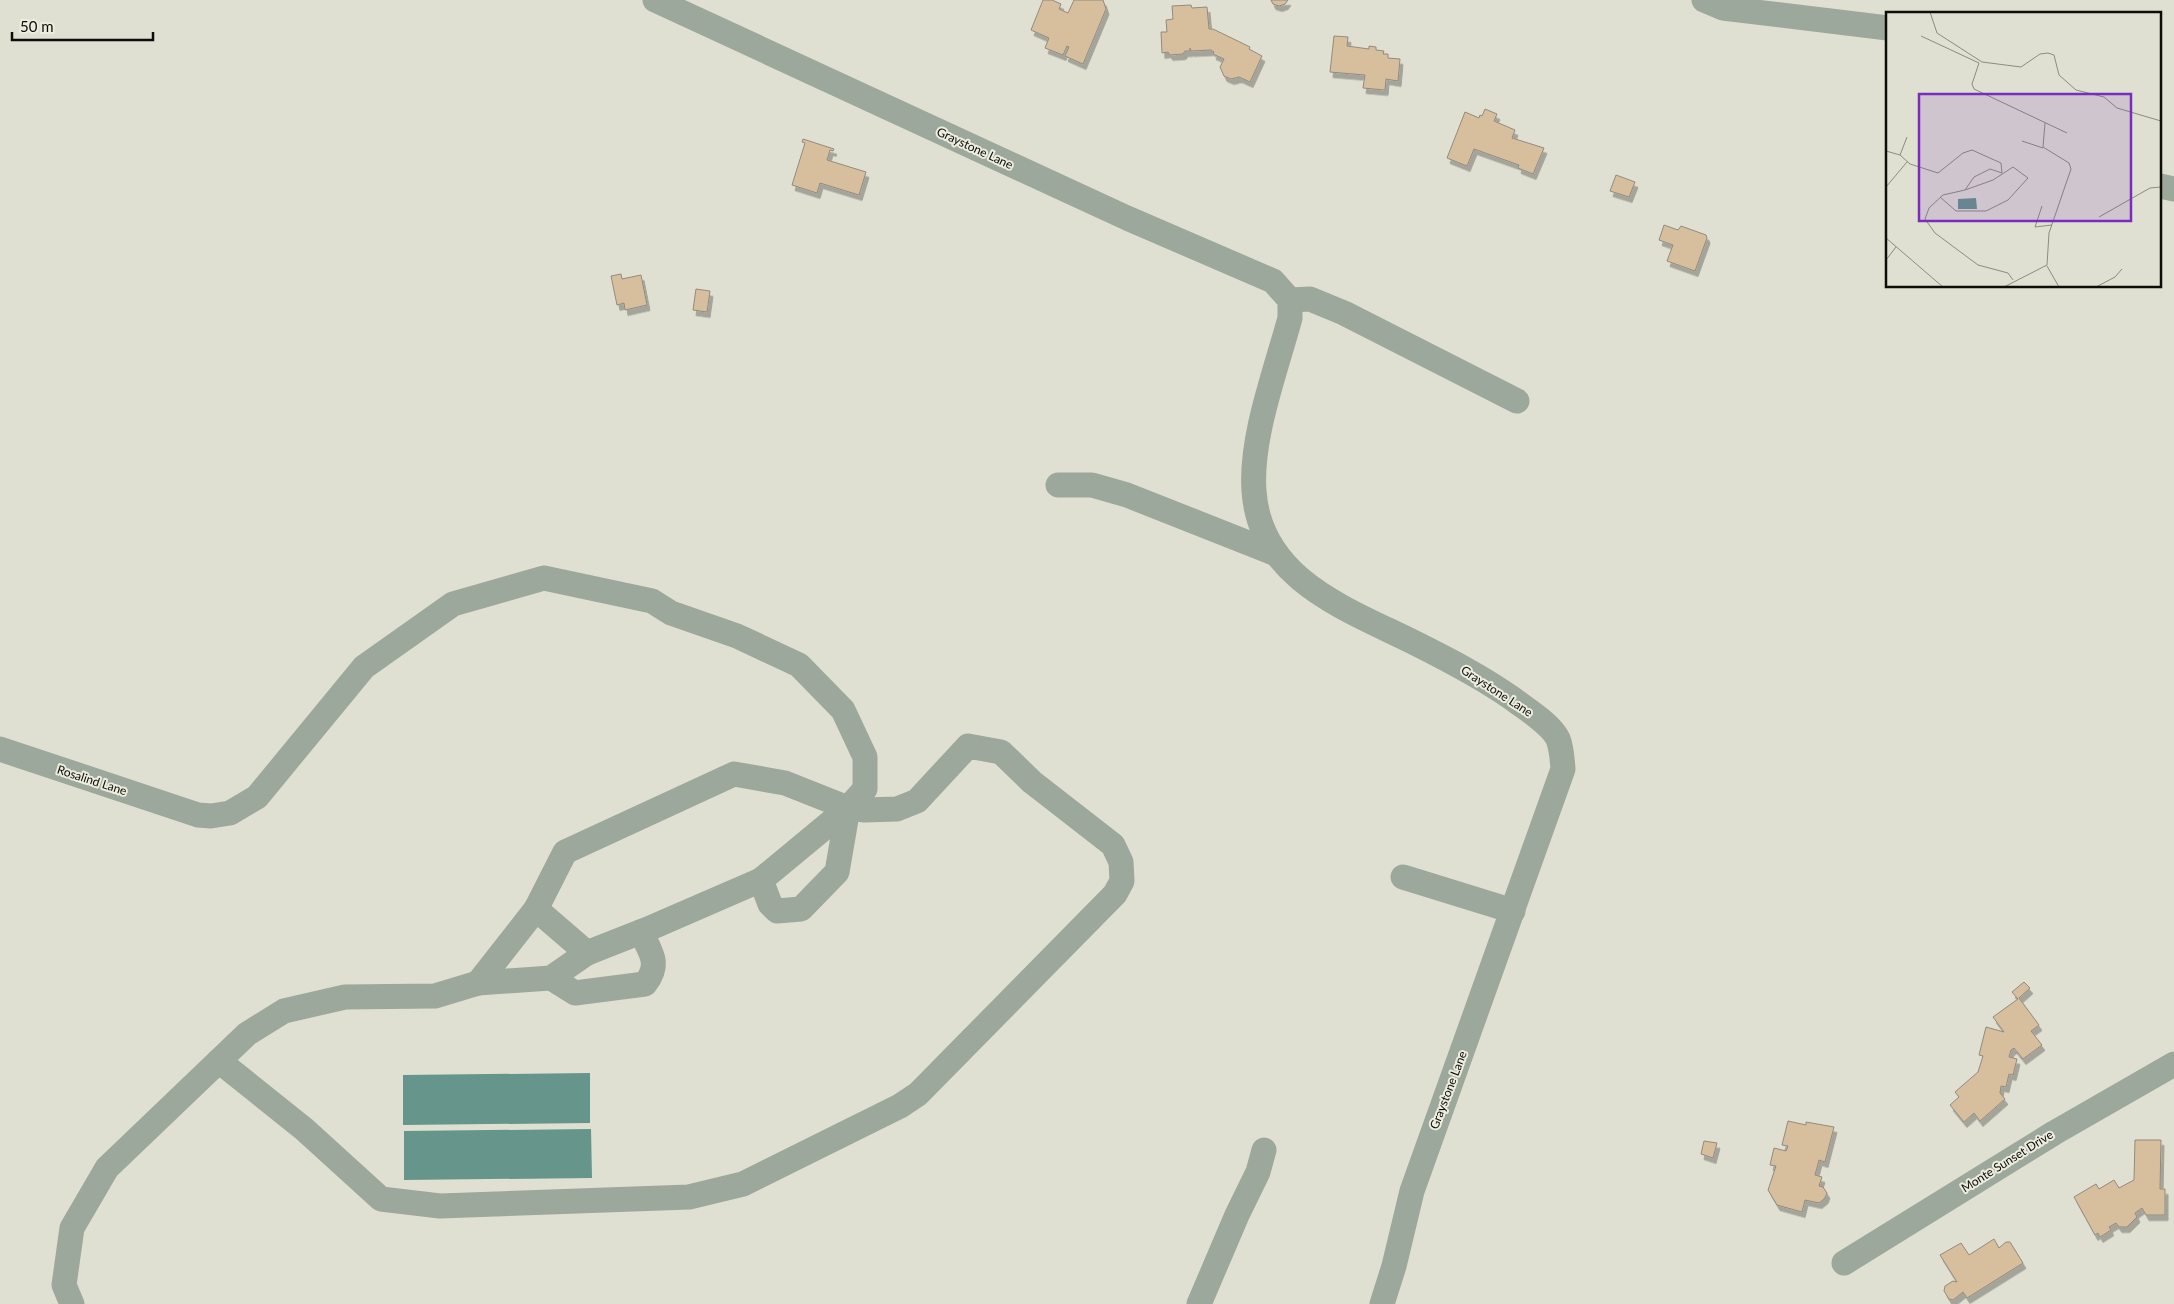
<svg xmlns="http://www.w3.org/2000/svg" width="2174" height="1304" font-family="Lato,sans-serif">
<style>
.water{fill:#66958b}
.building{fill:#d7bf9d;stroke:#928a7f;filter:url(#shadow)}
.lines{fill:none;stroke-linecap:round;stroke-linejoin:round}
.minor{stroke:#9ba89b;stroke-width:25}
.labels{text-anchor:middle;dominant-baseline:central;stroke-width:4;stroke-linejoin:round;paint-order:stroke}
.street-label{font-size:12px;fill:#0c0c08;stroke:#eceddf}
.inset-road{fill:none;stroke:#8b8b81;stroke-width:1}
.view{fill:#7b2cbf;fill-opacity:0.15;stroke:#7b2cbf;stroke-width:2.5}
.inset-edge{fill:none;stroke:#0c0c08;stroke-width:2.5}
</style>
<defs>
<filter id="shadow"><feDropShadow dx="3" dy="5.5" stdDeviation="0" flood-color="#0004"/></filter>
</defs>
<rect width="100%" height="100%" fill="#dfe0d2"/>
<g class="water">
<polygon points="590,1073 590,1123 403,1125 403,1075"/>
<polygon points="591,1129 592,1178 404,1180 404,1131"/>
</g>
<g class="building">
<polygon points="1043,0 1052,0 1061,4 1059,9 1068,13 1074,0 1103,0 1106,9 1083,64 1065,56 1069,47 1067,46 1063,55 1045,48 1049,38 1031,30"/>
<polygon points="1271,0 1288,0 1285,4 1279,6 1273,4"/>
<polygon points="1191,5 1192,8 1207,7 1209,29 1213,29 1250,47 1249,49 1262,56 1250,82 1239,77 1231,79 1224,76 1220,67 1224,59 1213,54 1214,52 1211,50 1191,51 1190,48 1190,51 1185,51 1183,54 1170,55 1168,52 1162,53 1161,32 1167,32 1166,20 1173,19 1172,6"/>
<polygon points="1334,36 1348,37 1347,46 1369,49 1369,46 1376,47 1376,50 1384,51 1383,54 1388,54 1388,58 1400,59 1398,81 1386,79 1385,90 1363,88 1365,75 1330,72"/>
<polygon points="1485,109 1497,114 1494,121 1515,130 1512,138 1544,148 1533,174 1518,168 1519,165 1474,149 1467,166 1447,158 1465,112 1479,118 1480,115 1482,116"/>
<polygon points="803,139 834,149 833,151 830,150 827,160 866,172 859,195 820,183 817,193 792,185 805,143 802,142"/>
<polygon points="1616,175 1635,182 1629,197 1610,191"/>
<polygon points="1664,225 1678,230 1681,226 1706,235 1707,238 1695,271 1667,261 1673,245 1659,240"/>
<polygon points="621,274 622,279 641,275 647,305 625,310 624,303 617,305 611,276"/>
<polygon points="696,289 710,291 707,312 693,310"/>
<polygon points="2024,982 2030,988 2019,998 2039,1025 2031,1031 2042,1045 2023,1059 2014,1048 2011,1050 2009,1057 2017,1059 2013,1075 2009,1074 2006,1087 2001,1086 2000,1093 2005,1099 1980,1121 1974,1113 1964,1122 1950,1105 1959,1097 1955,1092 1978,1072 1983,1056 1979,1055 1986,1027 2004,1032 1993,1017 2018,999 2012,992"/>
<polygon points="1788,1121 1806,1125 1806,1122 1834,1127 1825,1162 1819,1160 1815,1175 1822,1177 1819,1186 1823,1187 1827,1193 1825,1198 1819,1203 1805,1200 1802,1212 1777,1205 1768,1190 1776,1166 1770,1165 1774,1148 1786,1151 1788,1146 1782,1145"/>
<polygon points="2135,1140 2161,1140 2160,1189 2165,1189 2165,1215 2146,1215 2142,1208 2135,1213 2137,1217 2127,1227 2119,1227 2116,1223 2109,1227 2111,1230 2100,1237 2098,1233 2095,1235 2074,1197 2096,1184 2099,1189 2114,1180 2119,1188 2134,1180"/>
<polygon points="1704,1141 1717,1143 1713,1158 1701,1154"/>
<polygon points="1994,1239 1999,1248 2006,1242 2010,1242 2023,1263 1967,1298 1963,1292 1953,1300 1949,1299 1944,1291 1945,1286 1953,1281 1957,1282 1940,1255 1961,1243 1969,1255"/>
</g>
<g class="lines">
<g class="minor">
<path d="M 655,0 L 1127,218 L 1273,281 L 1290,300 L 1290,318 C 1276,370 1250,438 1254,491 C 1260,580 1347,609 1415,643 C 1449,660 1482,677 1513,699 C 1526,709 1551,724 1558,739 C 1562,749 1562,759 1563,769 L 1412,1191 L 1394,1266 L 1382,1304"/>
<polyline points="1704,0 1723,8 1888,28"/>
<polyline points="2160,186 2174,189"/>
<polyline points="1290,300 1310,299 1344,313 1517,401"/>
<polyline points="1058,485 1092,485 1127,495 1276,554"/>
<polyline points="0,749 198,815 211,816 230,813 257,797 364,667 453,604 544,578 652,601 671,613 737,636 799,665 843,710 865,757 865,789 848,808 785,783 734,774 565,852 536,909 478,983 435,996 345,997 284,1011 247,1034 107,1168 72,1228 64,1285 72,1304"/>
<polyline points="1403,877 1513,911"/>
<polyline points="761,880 770,904 777,911 801,909 837,872 848,808"/>
<polyline points="536,909 587,953"/>
<path d="M 551,978 L 575,993 L 645,984 C 661,964 651,953 641,932"/>
<polyline points="219,1061 304,1129 381,1199 440,1206 689,1197 743,1184 900,1106 918,1094 1115,894 1122,881 1121,862 1113,845 1032,782 1001,752 968,746 917,801 897,809 865,810 848,808 761,880 648,929 587,953 551,978 478,983"/>
<polyline points="1844,1263 2054,1133 2174,1064"/>
<polyline points="1199,1304 1237,1215 1258,1172 1264,1150"/>
</g>
</g>
<g class="labels">
<g class="street-label">
<text transform="translate(975 148) rotate(25)">Graystone Lane</text>
<text transform="translate(1497 691) rotate(33)">Graystone Lane</text>
<text transform="translate(92 780) rotate(18)">Rosalind Lane</text>
<text transform="translate(1448 1090) rotate(-69)">Graystone Lane</text>
<text transform="translate(2007 1161) rotate(-32)">Monte Sunset Drive</text>
</g>
</g>
<g transform="translate(1886 12)">
<rect width="275" height="275" fill="#dfe0d2"/>
<path d="M 90,186 L 91,197 L 72,197 L 72,187 Z" fill="#66958b"/>
<path class="inset-road" d="M 44,0 L 51,21 L 96,50 L 135,55 L 154,42 L 162,41 L 168,43 L 173,63 L 190,78 L 218,85 L 231,96 L 275,109M 35,24 L 93,51M 93,51 L 86,72 L 88,77 L 181,121M 136,129 L 157,136M 0,139 L 14,143 L 24,152 L 52,161 L 77,141 L 86,138 L 115,151 L 116,161 L 104,157 L 88,165 L 79,178 L 57,183 L 43,196 L 39,207 L 49,221 L 92,253 L 122,261 L 127,268M 14,143 L 21,125M 0,175 L 21,150M 54,185 L 70,199 L 100,199 L 122,188 L 142,166 L 127,155 L 107,168 L 79,178M 156,194 L 149,215 L 166,213M 213,205 L 264,176 L 275,175M 0,226 L 57,275M 0,248 L 10,235M 161,254 L 173,275M 118,275 L 161,253 L 163,221 L 185,157 L 183,151 L 157,135 L 159,111M 210,275 L 229,265 L 236,257"/>
<path class="view" d="M 33,82 L 245,82 L 245,209 L 33,209 Z"/>
<rect width="275" height="275" class="inset-edge"/>
</g>
<path d="M12 32v8h141v-8" fill="none" stroke="#0c0c08" stroke-width="2.5"/>
<text x="20" y="32" font-size="15" fill="#0c0c08" stroke="#eceddf" stroke-width="4" paint-order="stroke">50 m</text>
</svg>
